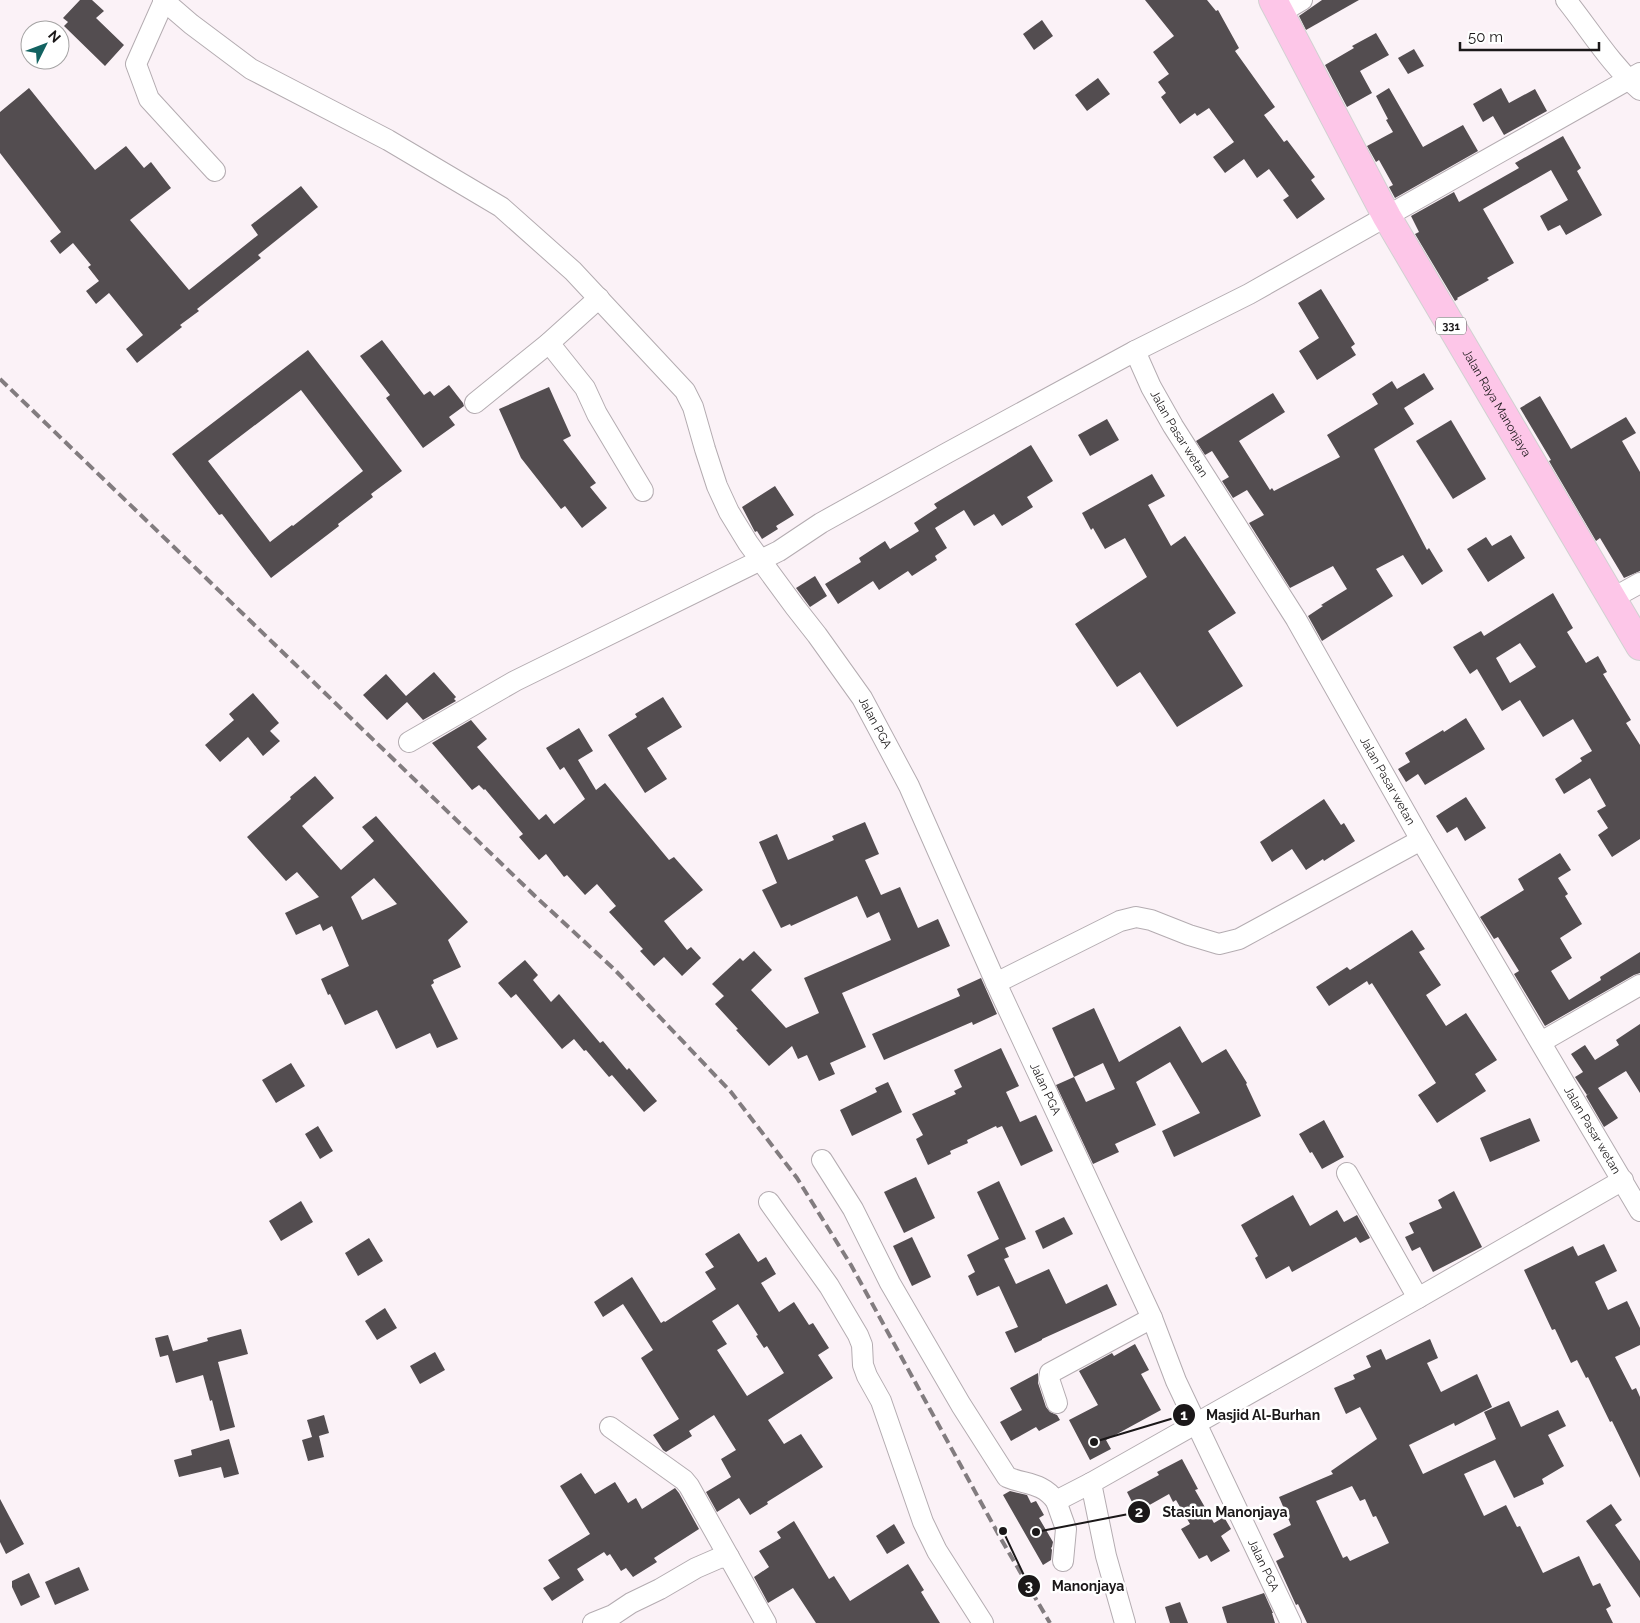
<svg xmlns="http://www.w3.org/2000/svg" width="1640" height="1623" font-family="Raleway,sans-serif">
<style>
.building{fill:#534d50;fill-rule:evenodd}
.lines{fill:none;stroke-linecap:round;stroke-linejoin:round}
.street-casing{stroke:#b4acb1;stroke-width:22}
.primary-casing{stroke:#d1d1d1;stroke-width:30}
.street{stroke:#fff;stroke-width:20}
.primary{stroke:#fdc6e8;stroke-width:28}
.rail{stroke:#827c7f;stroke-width:4;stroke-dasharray:10 5;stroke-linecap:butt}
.labels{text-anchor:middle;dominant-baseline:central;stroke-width:5;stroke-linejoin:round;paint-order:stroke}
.shield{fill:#fff;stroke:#5f5d5e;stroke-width:1}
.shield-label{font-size:11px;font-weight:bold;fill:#1b1819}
.street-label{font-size:12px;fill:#1b1819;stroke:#fff}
.leader{fill:none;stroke:#1b1819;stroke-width:2}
.callout-dot{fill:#1b1819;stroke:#fff;stroke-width:2}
.mark-label{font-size:15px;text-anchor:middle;font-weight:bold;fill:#fff}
.callout-label{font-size:14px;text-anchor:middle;font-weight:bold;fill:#1b1819;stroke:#fff;stroke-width:5;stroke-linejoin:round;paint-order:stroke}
</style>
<rect width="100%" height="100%" fill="#fbf2f7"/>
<g class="building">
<polygon points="80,0 92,0 104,11 96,18 124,45 105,66 64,26 68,22 63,18"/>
<polygon points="1145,0 1207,0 1216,11 1218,10 1239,48 1235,51 1275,107 1264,115 1284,142 1287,140 1315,177 1311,180 1325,199 1297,219 1283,200 1289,196 1269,169 1257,178 1244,159 1225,173 1213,157 1234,142 1209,108 1197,116 1195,113 1180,124 1161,97 1166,93 1158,82 1169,74 1153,52 1174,36"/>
<polygon points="1322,0 1359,0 1306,30 1299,16"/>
<polygon points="1042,20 1053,36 1034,50 1023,34"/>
<polygon points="1376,33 1389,55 1360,71 1372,93 1347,107 1325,65 1354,48 1352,46"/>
<polygon points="1414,49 1424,66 1408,74 1398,58"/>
<polygon points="1098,78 1110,94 1087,111 1075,95"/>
<polygon points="29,88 95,170 126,146 144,168 151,162 171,188 130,220 189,290 258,235 251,225 301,186 318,207 258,255 261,258 197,309 199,311 180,325 182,327 137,363 126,349 143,335 109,293 96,304 86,291 99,281 88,267 91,265 73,243 60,254 50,241 61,232 0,153 0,112"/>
<polygon points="1389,88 1423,147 1463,125 1478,151 1395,198 1389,187 1393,185 1379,160 1376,162 1367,146 1393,132 1386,120 1388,119 1376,96"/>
<polygon points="1501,88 1509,103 1535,89 1547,111 1504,135 1493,116 1483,122 1473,104"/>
<polygon points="1563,136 1581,168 1577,171 1602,215 1566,235 1560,225 1548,231 1540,216 1568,200 1551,170 1483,209 1514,263 1487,278 1489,280 1457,298 1458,299 1455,301 1415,234 1419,232 1411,216 1454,192 1459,202 1519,168 1515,163"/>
<polygon points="1321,289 1355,344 1351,347 1356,355 1317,380 1299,351 1319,338 1298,303"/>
<polygon points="382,340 424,395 430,391 434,396 449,385 463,403 464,406 449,417 455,425 423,448 386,398 390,395 360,356"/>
<path d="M 308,350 L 402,471 L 371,494 L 373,497 L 338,524 L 339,526 L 271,578 L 222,514 L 219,515 L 172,454 ZM 301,390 L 363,471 L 293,526 L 292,525 L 270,542 L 208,461 Z"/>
<polygon points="1424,373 1434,389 1404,408 1414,424 1374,449 1427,550 1429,548 1443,571 1422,585 1403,555 1376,569 1393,596 1322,641 1308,616 1323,606 1321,605 1347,589 1333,566 1290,588 1249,523 1264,515 1247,490 1233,498 1222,481 1229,477 1212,451 1205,455 1196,441 1273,393 1285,412 1239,441 1270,490 1272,488 1274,491 1340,457 1327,435 1378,404 1372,394 1392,381 1397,389"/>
<polygon points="549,387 571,436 563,440 596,483 590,487 607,508 582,528 565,506 561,509 521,458 499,409"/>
<polygon points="1540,396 1571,449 1626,417 1636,433 1622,441 1640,472 1640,571 1624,578 1600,538 1596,541 1549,461 1551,460 1520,408"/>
<polygon points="1107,419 1119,440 1090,456 1078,435"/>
<polygon points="1451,420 1486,479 1453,499 1416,441"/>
<polygon points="1031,445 1053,481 1027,497 1033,507 1002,526 994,514 974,526 964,510 935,528 947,548 935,556 937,560 912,576 908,571 879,590 873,581 838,604 825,584 861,562 859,558 885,541 890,549 919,531 914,523 937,508 934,504"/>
<polygon points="1152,474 1165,496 1148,505 1171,546 1185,536 1236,613 1208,631 1243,686 1177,727 1140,672 1117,687 1075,624 1147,577 1125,538 1105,549 1093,528 1091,530 1082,513"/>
<polygon points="775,486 794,515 776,526 778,529 762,539 757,531 755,532 742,507"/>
<polygon points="1511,535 1525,558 1488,582 1467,549 1486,537 1492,546"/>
<polygon points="815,576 827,596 810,607 796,588"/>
<path d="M 1553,593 L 1573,628 L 1567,632 L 1586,663 L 1598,656 L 1607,672 L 1603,674 L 1631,720 L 1626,723 L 1640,745 L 1640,839 L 1612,857 L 1598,835 L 1608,828 L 1597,811 L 1606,806 L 1590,778 L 1564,794 L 1555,779 L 1582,761 L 1580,758 L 1592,751 L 1573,719 L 1543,737 L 1520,700 L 1502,711 L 1477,669 L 1470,674 L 1453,647 L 1481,631 L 1484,636 ZM 1520,643 L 1536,667 L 1510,683 L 1496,658 Z"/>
<polygon points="434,672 456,697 454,699 456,701 423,720 407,702 387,720 363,695 386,674 406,696"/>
<polygon points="253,693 279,723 270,731 280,741 263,756 248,737 220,762 205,745 234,720 229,714"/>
<polygon points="663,697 682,727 647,748 667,779 645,793 608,735 637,717 635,714"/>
<polygon points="1466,718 1485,749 1425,785 1418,774 1406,782 1398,769 1410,762 1405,753 1443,730 1444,732"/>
<polygon points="471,720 487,739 477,747 539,820 546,814 554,824 585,799 564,767 560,770 546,748 579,728 593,751 578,760 596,790 605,783 669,860 674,857 703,890 664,921 687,950 691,947 701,958 682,976 664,957 654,966 640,951 643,949 609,912 616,906 597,884 585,895 567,875 564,877 546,854 539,860 519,837 523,834 485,789 484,790 479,785 472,790 432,743"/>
<path d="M 315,776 L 334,798 L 302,826 L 341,870 L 374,841 L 362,827 L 376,816 L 468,922 L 448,940 L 461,967 L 433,980 L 434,983 L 431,985 L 458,1039 L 437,1048 L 430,1033 L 396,1049 L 377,1010 L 345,1025 L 330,994 L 328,995 L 321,979 L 349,966 L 332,926 L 323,931 L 320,924 L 296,935 L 285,913 L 319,897 L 297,872 L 286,881 L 247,837 L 291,799 L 290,797 ZM 374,878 L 397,904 L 362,920 L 351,897 Z"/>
<polygon points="1466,797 1486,828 1465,841 1457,827 1447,833 1436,816"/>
<polygon points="1324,799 1341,825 1344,823 1355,841 1324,861 1323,859 1306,870 1292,849 1272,862 1260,842"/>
<polygon points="865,822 879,854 865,860 881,895 900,887 918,928 938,919 950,946 842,993 866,1047 830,1063 835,1074 819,1081 807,1055 798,1059 792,1046 769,1066 736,1030 738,1029 715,1004 724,996 712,984 740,958 743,961 754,951 772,970 751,990 786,1028 819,1013 804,978 891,940 879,912 867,918 857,896 791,926 790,924 781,928 762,890 777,883 759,842 777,834 788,860 834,840 832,836"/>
<polygon points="1560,853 1571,870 1558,878 1568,894 1565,896 1582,924 1560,938 1572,958 1551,971 1569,1000 1601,980 1600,977 1640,952 1640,973 1634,975 1545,1026 1514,974 1519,971 1498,937 1494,939 1480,917 1524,890 1518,879"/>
<polygon points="1412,930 1425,949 1419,952 1441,985 1426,995 1446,1026 1466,1013 1497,1060 1475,1074 1486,1091 1437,1123 1418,1095 1436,1083 1372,983 1369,985 1367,981 1329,1006 1316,987 1347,967 1350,970"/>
<polygon points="525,960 538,975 533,980 551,1002 559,994 600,1043 603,1041 627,1070 629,1068 657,1101 644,1112 612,1075 609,1077 586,1050 584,1051 574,1039 562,1049 516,994 511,998 498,983"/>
<polygon points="981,978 997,1014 973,1025 972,1022 884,1060 872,1034 960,996 957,989"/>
<path d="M 1094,1008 L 1119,1062 L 1180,1026 L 1202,1063 L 1226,1049 L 1247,1083 L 1246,1084 L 1261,1116 L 1174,1157 L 1162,1131 L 1200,1113 L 1170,1062 L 1136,1082 L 1156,1125 L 1115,1144 L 1119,1152 L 1093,1164 L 1056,1085 L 1074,1077 L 1052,1028 ZM 1103,1063 L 1115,1089 L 1086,1102 L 1074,1077 Z"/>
<polygon points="1640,1024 1640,1093 1626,1071 1598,1088 1618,1118 1604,1127 1586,1096 1591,1092 1587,1095 1575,1077 1583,1072 1571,1054 1585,1045 1595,1060 1619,1045 1616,1040"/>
<polygon points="1001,1048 1019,1086 1006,1092 1020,1122 1036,1115 1053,1151 1021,1166 1002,1126 997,1128 996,1126 967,1140 968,1143 950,1151 951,1154 928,1165 916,1139 923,1135 912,1114 956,1094 954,1091 962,1087 954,1070"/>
<polygon points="291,1063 305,1086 276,1103 262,1080"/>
<polygon points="888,1082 902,1112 852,1136 840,1110 877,1092 875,1088"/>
<polygon points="1530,1118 1540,1141 1490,1162 1480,1138"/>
<polygon points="1324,1120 1344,1157 1322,1169 1312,1152 1310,1153 1299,1134"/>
<polygon points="318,1126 333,1151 320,1159 305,1134"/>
<polygon points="916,1177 935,1218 904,1233 884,1192"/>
<polygon points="999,1181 1026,1239 1005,1248 1009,1257 1004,1259 1016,1284 1049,1269 1066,1304 1107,1284 1117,1305 1042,1339 1042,1340 1015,1353 1005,1332 1018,1327 999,1286 977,1296 968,1276 975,1272 967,1255 999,1239 977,1192"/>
<polygon points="1454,1191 1482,1247 1433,1272 1420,1247 1412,1251 1405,1237 1414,1233 1409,1223 1442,1208 1438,1200"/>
<polygon points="1293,1195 1310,1226 1337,1210 1344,1222 1357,1215 1370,1238 1360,1243 1356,1237 1292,1272 1289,1266 1266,1279 1255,1258 1258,1256 1241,1225"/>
<polygon points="301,1201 313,1222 281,1241 269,1221"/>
<polygon points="1064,1217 1073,1234 1043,1249 1035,1231"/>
<path d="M 739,1233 L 758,1262 L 766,1257 L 776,1274 L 761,1283 L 779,1312 L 794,1302 L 809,1325 L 813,1323 L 829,1348 L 818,1355 L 833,1378 L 768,1420 L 784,1444 L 801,1434 L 823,1467 L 767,1502 L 768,1504 L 750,1515 L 739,1498 L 717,1512 L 706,1492 L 731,1477 L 721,1459 L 736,1450 L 714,1415 L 689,1431 L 692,1436 L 666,1452 L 663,1450 L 653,1435 L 679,1419 L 641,1358 L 653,1350 L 623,1304 L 603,1317 L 594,1302 L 632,1277 L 661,1323 L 664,1321 L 665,1322 L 716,1289 L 705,1272 L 714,1267 L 705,1254 ZM 738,1304 L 758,1335 L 756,1336 L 764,1348 L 767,1346 L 784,1373 L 747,1396 L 717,1350 L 727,1344 L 712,1321 Z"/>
<polygon points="912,1237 931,1277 912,1286 893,1246"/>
<polygon points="369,1238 383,1261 358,1276 345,1253"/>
<polygon points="1604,1244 1617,1271 1595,1282 1608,1310 1627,1301 1640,1328 1640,1345 1615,1357 1632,1390 1636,1388 1640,1397 1640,1478 1612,1421 1610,1422 1588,1377 1586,1378 1577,1360 1571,1363 1555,1329 1552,1330 1524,1270 1573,1246 1578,1256"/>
<polygon points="385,1308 397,1328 377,1340 365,1321"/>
<polygon points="241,1329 248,1354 218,1362 235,1427 220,1431 212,1400 210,1401 203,1375 176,1383 168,1355 160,1357 155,1338 168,1335 173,1351 208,1341 207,1338"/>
<path d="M 1430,1339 L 1438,1358 L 1427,1363 L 1441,1392 L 1477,1374 L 1492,1407 L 1455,1426 L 1454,1423 L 1409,1445 L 1423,1474 L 1496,1439 L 1484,1412 L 1509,1401 L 1521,1427 L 1558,1410 L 1566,1426 L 1548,1435 L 1564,1466 L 1542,1479 L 1544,1484 L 1514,1498 L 1495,1460 L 1464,1474 L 1484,1516 L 1506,1505 L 1517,1527 L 1520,1526 L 1543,1573 L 1579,1556 L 1593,1586 L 1600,1583 L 1611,1606 L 1606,1609 L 1613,1623 L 1307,1623 L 1298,1604 L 1296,1605 L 1276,1561 L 1284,1557 L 1273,1534 L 1291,1525 L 1279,1497 L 1333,1474 L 1331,1471 L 1377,1439 L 1360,1407 L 1346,1414 L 1334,1388 L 1355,1379 L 1353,1375 L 1371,1367 L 1366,1356 L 1381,1349 L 1386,1360 ZM 1352,1486 L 1360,1501 L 1365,1499 L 1373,1517 L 1376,1516 L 1389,1543 L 1350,1561 L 1347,1556 L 1343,1558 L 1316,1501 Z"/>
<polygon points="1135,1344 1149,1370 1141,1374 1161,1410 1106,1440 1111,1449 1090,1460 1069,1420 1098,1405 1079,1371 1112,1353 1114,1356"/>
<polygon points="435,1352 445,1370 420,1384 410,1366"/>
<polygon points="1038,1373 1038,1383 1046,1407 1050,1412 1057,1415 1060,1420 1039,1431 1036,1427 1011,1441 1000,1422 1022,1410 1010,1388"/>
<polygon points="324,1415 329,1433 319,1436 324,1457 308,1461 302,1440 312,1437 307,1420"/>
<polygon points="229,1439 239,1474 224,1478 221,1467 179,1477 174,1460 192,1455 191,1450"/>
<polygon points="1182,1459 1198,1489 1195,1490 1214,1523 1224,1517 1231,1529 1221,1536 1230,1551 1211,1562 1207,1555 1199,1559 1181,1529 1190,1524 1176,1500 1173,1502 1169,1494 1137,1512 1127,1492 1159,1475 1157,1472"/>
<polygon points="581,1473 595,1494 615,1482 628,1503 636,1498 642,1509 675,1488 679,1493 699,1529 654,1558 657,1562 633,1577 626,1568 621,1571 610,1554 607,1556 604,1552 577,1569 584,1580 552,1601 543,1588 560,1578 548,1560 590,1534 560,1486"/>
<polygon points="1010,1491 1027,1495 1031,1503 1036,1501 1044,1515 1039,1518 1053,1542 1052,1547 1051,1548 1052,1550 1051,1560 1043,1565 1003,1495"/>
<polygon points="0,1499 24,1544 6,1554 0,1542"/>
<polygon points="1611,1504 1622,1520 1615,1525 1640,1561 1640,1598 1586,1521"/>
<polygon points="794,1521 829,1579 834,1576 850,1601 908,1564 924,1590 921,1592 940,1623 816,1623 793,1588 768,1603 754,1577 769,1567 759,1551 781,1538 777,1532"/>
<polygon points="894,1524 905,1543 887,1554 876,1536"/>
<polygon points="79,1567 89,1590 55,1605 45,1582"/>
<polygon points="29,1573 40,1597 21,1606 12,1587 12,1581"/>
<polygon points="1264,1593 1273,1613 1272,1613 1275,1623 1227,1623 1222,1607"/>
<polygon points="1180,1602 1188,1623 1170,1623 1165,1607"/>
</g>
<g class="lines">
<defs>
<g id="street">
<path id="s1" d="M 163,0 L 191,24 L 251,69 L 388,140 L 501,207 L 573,271 L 685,391 L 693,407 L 705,449 L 717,486 L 729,512 L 748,543 L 795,607 L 817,635 L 862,698 L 909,786 L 996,983 L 1152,1318 L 1176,1381 L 1291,1623"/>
<path d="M 1566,0 C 1590,30 1611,65 1640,90"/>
<polyline points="164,1 136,64 149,99 215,171"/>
<polyline points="1280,13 1302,0"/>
<polyline points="549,343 585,388 597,414 643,491"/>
<path id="s2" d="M 1135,351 L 1151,387 L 1173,426 L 1296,619 L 1421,840 L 1640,1211"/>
<polyline points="475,403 549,343 599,298"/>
<polyline points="1613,598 1640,583"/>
<polyline points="409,742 515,681 779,551 821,523 947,453 1135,351 1249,294 1640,73"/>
<polyline points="996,983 1120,921 1136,917 1151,920 1189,935 1219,944 1239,939 1421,840"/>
<polyline points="1541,1042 1640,985"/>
<path d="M 822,1160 L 853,1209 L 890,1283 L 961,1405 L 1007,1477 C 1026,1485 1042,1482 1056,1501 L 1091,1483"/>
<polyline points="1347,1173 1418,1298"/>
<polyline points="769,1202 829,1286 858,1335 862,1345 863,1365 867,1376 881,1401 923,1522 937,1551 983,1623"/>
<polyline points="1057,1403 1049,1379 1050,1373 1152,1318"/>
<polyline points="610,1427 684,1480 689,1486 766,1623"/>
<polyline points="1056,1501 1066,1529 1063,1561"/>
<polyline points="593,1623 613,1615 631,1603 660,1589 696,1568 719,1558 729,1557"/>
<polyline points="1125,1623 1106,1556 1091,1483 1418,1298 1623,1180"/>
</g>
<g id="primary">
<path id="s3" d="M 1273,0 L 1387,217 L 1640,646"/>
</g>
</defs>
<use href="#street" class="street-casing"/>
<use href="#primary" class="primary-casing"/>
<use href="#street" class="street"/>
<use href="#primary" class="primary"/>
<polyline class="rail" points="0,379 536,897 614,969 731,1092 797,1178 851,1265 1001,1539 1050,1623"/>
</g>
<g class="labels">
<rect class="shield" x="1436" y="317.5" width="30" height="17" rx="4"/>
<g class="shield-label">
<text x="1451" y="326">331</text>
</g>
<g class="street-label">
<text stroke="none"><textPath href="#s3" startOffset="461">Jalan Raya Manonjaya</textPath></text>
<text stroke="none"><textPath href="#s2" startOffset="94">Jalan Pasar wetan</textPath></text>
<text stroke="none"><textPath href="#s1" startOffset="1044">Jalan PGA</textPath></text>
<text stroke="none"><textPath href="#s2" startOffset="499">Jalan Pasar wetan</textPath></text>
<text stroke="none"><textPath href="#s1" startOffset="1448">Jalan PGA</textPath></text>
<text stroke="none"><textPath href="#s2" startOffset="904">Jalan Pasar wetan</textPath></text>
<text stroke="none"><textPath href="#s1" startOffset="1972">Jalan PGA</textPath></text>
</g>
</g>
<path class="leader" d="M1094 1442L1184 1415M1036 1532L1139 1512M1003 1531L1029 1586"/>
<g class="callout-dot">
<circle cx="1094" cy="1442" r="5"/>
<circle cx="1036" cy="1532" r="5"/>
<circle cx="1003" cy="1531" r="5"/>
<circle cx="1184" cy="1415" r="12"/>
<circle cx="1139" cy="1512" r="12"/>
<circle cx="1029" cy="1586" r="12"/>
</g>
<g class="mark-label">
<text x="1184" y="1420">1</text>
<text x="1139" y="1517">2</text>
<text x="1029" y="1591">3</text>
</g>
<g class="callout-label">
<text x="1263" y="1420">Masjid Al-Burhan</text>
<text x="1225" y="1517">Stasiun Manonjaya</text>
<text x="1088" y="1591">Manonjaya</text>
</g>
<g transform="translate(45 45) rotate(48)"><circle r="24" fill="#ffffff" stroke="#a4a3a3"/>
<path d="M0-4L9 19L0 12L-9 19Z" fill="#126261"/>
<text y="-8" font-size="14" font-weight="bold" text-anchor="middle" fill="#1b1819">N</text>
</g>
<path d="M1460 42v8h139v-8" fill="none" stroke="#1b1819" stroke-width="2.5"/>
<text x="1468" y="42" font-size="15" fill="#1b1819" stroke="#ffffff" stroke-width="4" paint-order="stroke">50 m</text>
</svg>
